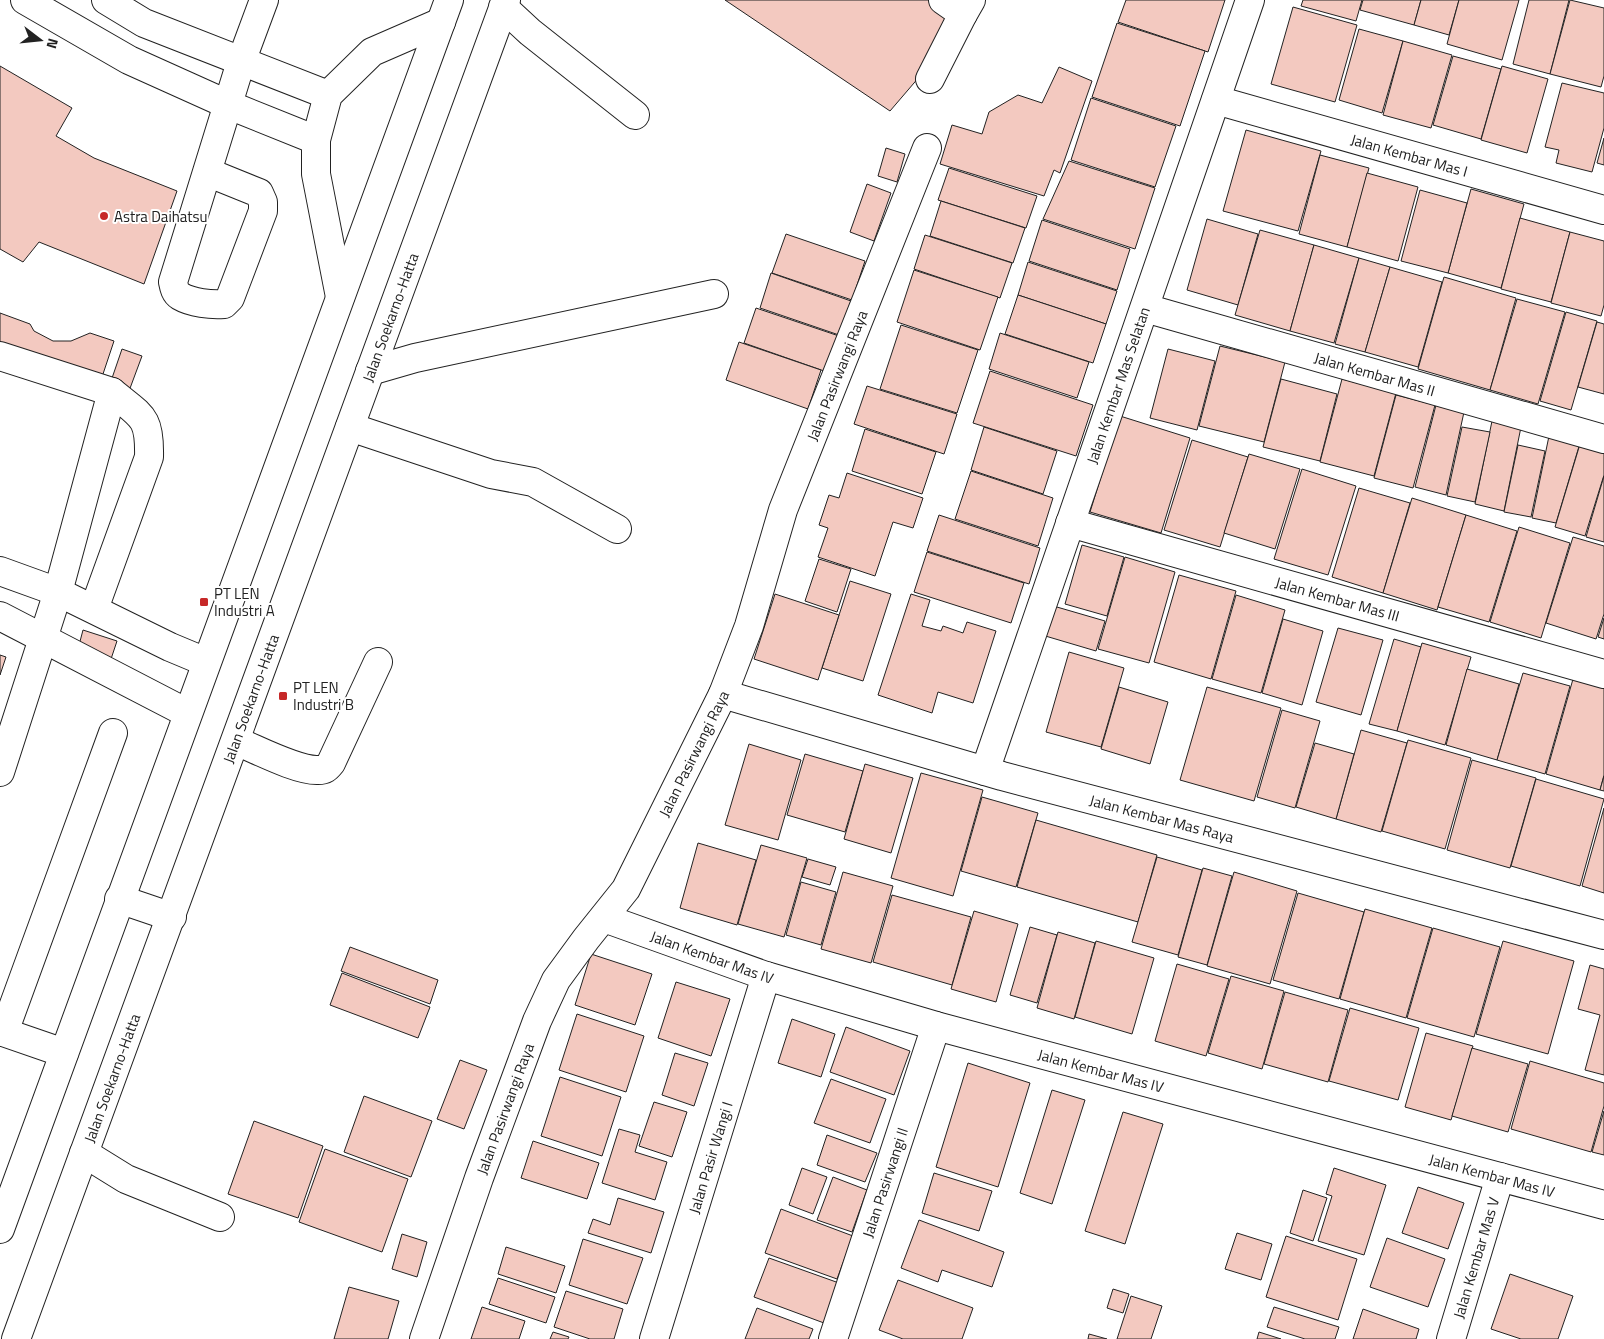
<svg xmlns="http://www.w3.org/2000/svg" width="1604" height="1339" font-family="'Titillium Web',sans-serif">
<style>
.building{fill:#f3c9c0;stroke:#222}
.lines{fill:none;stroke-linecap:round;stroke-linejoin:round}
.minor-casing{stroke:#222;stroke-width:30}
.highway-casing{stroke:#222;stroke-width:30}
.minor{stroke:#fff;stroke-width:28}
.highway{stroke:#fff;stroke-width:28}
.poi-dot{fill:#c62828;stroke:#fff;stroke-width:2}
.labels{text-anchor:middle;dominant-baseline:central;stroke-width:4;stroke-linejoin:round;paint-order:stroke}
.street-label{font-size:15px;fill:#222;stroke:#fff}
.poi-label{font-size:15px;fill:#222;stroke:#fff;text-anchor:start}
</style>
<rect width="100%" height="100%" fill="#fff"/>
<g class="building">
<polygon points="725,0 934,0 954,14 926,69 890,111"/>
<polygon points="1126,0 1225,0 1208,52 1118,22"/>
<polygon points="1303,0 1362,0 1356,21 1301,6"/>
<polygon points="1363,0 1421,0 1414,25 1360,10"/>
<polygon points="1421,0 1459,0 1449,35 1414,25"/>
<polygon points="1459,0 1519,0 1502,60 1447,44"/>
<polygon points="1529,0 1569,0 1550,74 1513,64"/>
<polygon points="1570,0 1604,8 1604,76 1601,87 1550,74"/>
<polygon points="1293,7 1357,25 1335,102 1271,84"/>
<polygon points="1117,23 1205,51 1180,126 1092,97"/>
<polygon points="1359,29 1403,41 1382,113 1339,100"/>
<polygon points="1403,41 1452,55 1431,128 1383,115"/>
<polygon points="1453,56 1501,69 1481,139 1433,125"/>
<polygon points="0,66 72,108 56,136 94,158 177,191 144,284 39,242 23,262 0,249"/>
<polygon points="1502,66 1548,79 1527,153 1481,140"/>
<polygon points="1059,67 1092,81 1060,173 1054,170 1044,196 940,164 952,125 982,134 989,112 1018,95 1042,103"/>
<polygon points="1562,83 1604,93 1604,128 1592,172 1556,163 1559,150 1545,147"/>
<polygon points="1091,98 1176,126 1155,187 1071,160"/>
<polygon points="1246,130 1321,151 1298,231 1223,211"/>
<polygon points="1604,138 1604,165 1597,163"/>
<polygon points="886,148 905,154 897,182 878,176"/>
<polygon points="1320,155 1369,168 1347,247 1299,234"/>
<polygon points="1069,161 1155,188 1135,249 1043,219"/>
<polygon points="949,168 1037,196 1026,228 938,200"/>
<polygon points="1367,173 1418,187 1398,261 1347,247"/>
<polygon points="867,184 891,193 874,241 850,232"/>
<polygon points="1471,189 1524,204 1501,288 1448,273"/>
<polygon points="1420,190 1467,203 1448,273 1401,261"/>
<polygon points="941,201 1025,228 1013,263 930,236"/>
<polygon points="1520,218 1570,232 1551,302 1501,289"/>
<polygon points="1207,219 1258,234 1238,305 1187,290"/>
<polygon points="1042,220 1130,249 1117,290 1029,261"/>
<polygon points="1260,230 1314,245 1290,331 1235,315"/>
<polygon points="1570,232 1604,241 1604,305 1601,316 1551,303"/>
<polygon points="786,234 865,261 852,300 772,273"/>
<polygon points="925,235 1012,263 1000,298 914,269"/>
<polygon points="1314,245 1359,258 1334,343 1290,331"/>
<polygon points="1359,258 1390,267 1365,352 1335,344"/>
<polygon points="1028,262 1117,291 1106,324 1018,295"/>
<polygon points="1390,267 1442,282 1418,367 1365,352"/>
<polygon points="914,270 998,297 980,350 897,322"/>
<polygon points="771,273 851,301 839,335 760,308"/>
<polygon points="1444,277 1516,298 1490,390 1418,369"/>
<polygon points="1018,295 1106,324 1093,363 1005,334"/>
<polygon points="1517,299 1565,312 1538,404 1490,390"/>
<polygon points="756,308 839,336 827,372 744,343"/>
<polygon points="1566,312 1597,321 1571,410 1540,401"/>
<polygon points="0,313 30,324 34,331 53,341 71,341 90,333 114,341 100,383 0,351"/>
<polygon points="1597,322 1604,324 1604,394 1578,387"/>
<polygon points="901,325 978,350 957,413 880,389"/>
<polygon points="1000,333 1089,362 1077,398 989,369"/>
<polygon points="739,342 821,370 808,409 726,380"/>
<polygon points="1220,346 1285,362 1264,442 1199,426"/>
<polygon points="122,349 142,356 129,391 110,384"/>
<polygon points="1168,349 1215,361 1197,430 1150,418"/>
<polygon points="990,371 1093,405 1076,456 973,423"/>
<polygon points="1281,379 1337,394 1320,461 1263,447"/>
<polygon points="1342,379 1396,393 1374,476 1320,462"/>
<polygon points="867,386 957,414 944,454 854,424"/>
<polygon points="1396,395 1435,405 1413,488 1374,478"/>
<polygon points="1436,405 1464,412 1446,495 1415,487"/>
<polygon points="1120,416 1190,438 1161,533 1090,512"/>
<polygon points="1492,421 1521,427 1504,511 1475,504"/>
<polygon points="984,427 1057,451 1043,494 971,470"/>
<polygon points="1462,427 1490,432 1475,502 1447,496"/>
<polygon points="865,429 936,452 922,494 852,471"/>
<polygon points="1549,436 1580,443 1556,523 1532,518"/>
<polygon points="1192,440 1248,457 1220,547 1164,530"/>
<polygon points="1580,444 1604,451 1604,475 1585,536 1555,527"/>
<polygon points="1518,445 1545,451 1531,517 1504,512"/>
<polygon points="1249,454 1300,469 1275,549 1224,533"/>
<polygon points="1302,469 1356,486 1328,575 1274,559"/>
<polygon points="971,471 1053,498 1038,546 955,519"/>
<polygon points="847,473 923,498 913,528 893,522 875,576 818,557 828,528 819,525 829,495 839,498"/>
<polygon points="1604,476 1604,542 1586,537"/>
<polygon points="1359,488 1410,503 1383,593 1332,577"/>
<polygon points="1412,498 1466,515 1437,610 1383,593"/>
<polygon points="939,515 1040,548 1029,584 927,551"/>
<polygon points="1466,515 1517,531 1489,622 1438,607"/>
<polygon points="1519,527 1570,543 1541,638 1490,622"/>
<polygon points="1573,537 1604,546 1604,614 1596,639 1546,623"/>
<polygon points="1082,545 1124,557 1107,616 1065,604"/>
<polygon points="927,552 1024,583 1011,623 914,592"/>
<polygon points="1125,557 1175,572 1149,663 1098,649"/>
<polygon points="819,559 851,569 837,612 805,601"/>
<polygon points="1179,575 1236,591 1211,679 1154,662"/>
<polygon points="850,581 891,594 863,681 822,668"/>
<polygon points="775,594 839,615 818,680 754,659"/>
<polygon points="911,594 930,600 922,626 941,631 943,626 963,633 967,622 996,631 973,703 938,692 932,713 878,695"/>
<polygon points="1236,595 1285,610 1261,693 1212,679"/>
<polygon points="1050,605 1105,621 1096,651 1042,635"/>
<polygon points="1604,618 1604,639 1598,637"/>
<polygon points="1283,619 1323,631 1302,705 1262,693"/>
<polygon points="1338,628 1383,640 1361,715 1316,702"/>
<polygon points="83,630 117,641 111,659 78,649"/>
<polygon points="1394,639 1421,647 1397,731 1369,724"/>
<polygon points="1422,643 1471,657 1445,745 1397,731"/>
<polygon points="1069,652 1124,668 1101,747 1046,732"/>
<polygon points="0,655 6,657 0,675"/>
<polygon points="1467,669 1519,684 1497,760 1446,745"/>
<polygon points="1523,673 1570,686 1545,774 1497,760"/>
<polygon points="1573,679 1604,688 1604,775 1600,790 1546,774"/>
<polygon points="1119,687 1168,702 1150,764 1101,749"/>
<polygon points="1207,687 1281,708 1254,801 1180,780"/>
<polygon points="1282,710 1320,721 1295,808 1257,797"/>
<polygon points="1361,730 1407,743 1381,832 1336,819"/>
<polygon points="1408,740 1471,758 1445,849 1382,831"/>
<polygon points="1315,743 1354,754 1336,819 1296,807"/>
<polygon points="749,744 801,760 778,840 725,825"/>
<polygon points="805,754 863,771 845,832 787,815"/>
<polygon points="1472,760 1536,778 1510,868 1447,850"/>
<polygon points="865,764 913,778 891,853 844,839"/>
<polygon points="921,773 983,790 953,896 891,878"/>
<polygon points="1604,776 1604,791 1600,790"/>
<polygon points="1536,779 1604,799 1580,886 1511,866"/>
<polygon points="982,797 1038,813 1016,887 961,871"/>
<polygon points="1604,808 1604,893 1582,886"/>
<polygon points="1036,820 1157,855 1138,922 1017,887"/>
<polygon points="698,843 756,860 737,925 680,908"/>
<polygon points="761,845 807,858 784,937 738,924"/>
<polygon points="1157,857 1202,870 1178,955 1132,942"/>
<polygon points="808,859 836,867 830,885 802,877"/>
<polygon points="1203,868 1232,876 1207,965 1178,957"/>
<polygon points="843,872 893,886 871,963 821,949"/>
<polygon points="1234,872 1297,891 1270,984 1207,966"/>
<polygon points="801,882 836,892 821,945 786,935"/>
<polygon points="1298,893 1364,912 1339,999 1273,980"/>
<polygon points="892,895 971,917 952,985 873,962"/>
<polygon points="1365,909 1432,928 1406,1018 1340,999"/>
<polygon points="974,911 1018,924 996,1002 951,989"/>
<polygon points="1030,927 1057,935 1037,1003 1010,995"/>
<polygon points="1433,928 1500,947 1474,1037 1407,1018"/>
<polygon points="1058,932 1095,943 1074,1019 1037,1008"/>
<polygon points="1096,941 1154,958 1132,1034 1075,1017"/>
<polygon points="1503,941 1574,961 1548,1054 1476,1034"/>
<polygon points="350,947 438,980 430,1004 341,971"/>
<polygon points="591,954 652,974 635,1025 575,1005"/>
<polygon points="1177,964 1229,979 1206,1056 1155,1041"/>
<polygon points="1590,965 1604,969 1604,1075 1585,1070 1600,1015 1578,1009"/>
<polygon points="342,973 430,1007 418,1038 330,1005"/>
<polygon points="1231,976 1284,991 1262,1069 1208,1053"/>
<polygon points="676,982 730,999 711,1056 658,1038"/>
<polygon points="1285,992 1348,1010 1328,1082 1264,1064"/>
<polygon points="1350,1008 1419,1028 1398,1100 1329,1081"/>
<polygon points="577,1014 644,1036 626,1092 559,1070"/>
<polygon points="792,1019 835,1034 821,1077 778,1063"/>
<polygon points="846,1027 910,1051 894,1095 830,1072"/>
<polygon points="1426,1033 1473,1046 1451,1120 1405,1107"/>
<polygon points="1472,1048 1528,1064 1508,1132 1452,1116"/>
<polygon points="675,1053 708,1063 694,1106 662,1095"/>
<polygon points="460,1060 487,1070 464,1129 437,1119"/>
<polygon points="1530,1061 1604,1083 1604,1106 1591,1152 1511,1129"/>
<polygon points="968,1063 1030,1083 998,1187 936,1167"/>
<polygon points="560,1077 621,1097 602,1156 541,1136"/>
<polygon points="831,1079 886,1099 870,1143 814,1123"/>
<polygon points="1052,1090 1085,1100 1052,1204 1020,1193"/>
<polygon points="364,1096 432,1121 411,1177 344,1152"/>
<polygon points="654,1102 687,1112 672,1157 639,1146"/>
<polygon points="1604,1111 1604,1155 1592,1152"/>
<polygon points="1123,1112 1163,1124 1125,1244 1085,1231"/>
<polygon points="254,1121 323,1146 298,1218 228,1194"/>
<polygon points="619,1129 640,1135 635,1152 667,1162 655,1200 602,1183"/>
<polygon points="827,1135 877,1153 865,1182 817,1165"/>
<polygon points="533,1141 599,1163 587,1199 521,1178"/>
<polygon points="325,1149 408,1179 382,1252 299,1222"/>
<polygon points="802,1168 827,1177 813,1214 789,1205"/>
<polygon points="1334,1168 1386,1185 1364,1255 1318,1241 1332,1196 1326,1194"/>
<polygon points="934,1173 992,1191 979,1231 922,1213"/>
<polygon points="833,1177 867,1190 852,1232 817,1220"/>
<polygon points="1418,1187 1464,1203 1448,1249 1402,1233"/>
<polygon points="1303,1190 1327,1198 1313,1241 1290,1233"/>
<polygon points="618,1198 664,1212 651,1253 588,1233 593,1219 610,1225"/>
<polygon points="781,1209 853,1236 837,1279 765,1253"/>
<polygon points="919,1220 1004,1252 992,1287 942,1270 938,1282 901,1268"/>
<polygon points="1237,1233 1272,1244 1261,1280 1225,1269"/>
<polygon points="402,1234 427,1242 417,1277 392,1269"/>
<polygon points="1286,1236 1357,1259 1338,1320 1266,1297"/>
<polygon points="1387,1238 1445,1259 1428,1307 1370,1287"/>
<polygon points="583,1239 643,1258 627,1304 569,1285"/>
<polygon points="506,1247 565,1266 556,1293 498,1274"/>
<polygon points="769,1258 839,1283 824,1323 754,1297"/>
<polygon points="1510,1274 1573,1296 1558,1339 1521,1339 1491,1329"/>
<polygon points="498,1278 555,1297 546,1323 489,1304"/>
<polygon points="898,1280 973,1308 962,1339 903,1339 879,1330"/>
<polygon points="349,1287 399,1301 388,1339 334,1339"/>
<polygon points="1113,1289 1129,1294 1123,1313 1107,1308"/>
<polygon points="566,1291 623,1309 614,1339 590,1339 554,1327"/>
<polygon points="1131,1296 1162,1306 1151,1339 1117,1339"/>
<polygon points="482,1307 525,1321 519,1339 471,1339"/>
<polygon points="1274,1307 1339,1327 1335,1339 1305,1339 1267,1327"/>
<polygon points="757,1308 813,1329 809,1339 745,1339"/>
<polygon points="1363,1309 1419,1329 1416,1339 1353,1339"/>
<polygon points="553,1332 569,1337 568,1339 550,1339"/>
<polygon points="1259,1332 1281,1339 1257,1339"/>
<polygon points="1089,1334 1107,1339 1088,1339"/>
</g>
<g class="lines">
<defs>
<g id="minor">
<polyline points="25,0 129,60 229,105 316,140"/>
<polyline points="106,0 144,23 328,95"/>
<polyline points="943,0 963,14 971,0"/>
<polyline points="503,7 530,32 635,115"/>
<polyline points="930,79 963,14"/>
<path id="s1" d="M 1216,100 L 1604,210"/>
<path d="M 207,172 L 259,193 L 263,202 L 263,211 L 230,298 L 224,304 C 211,305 192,303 180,296 C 175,293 174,287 173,282 L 241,62 L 264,0"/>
<polyline points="340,297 316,174 316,140 328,95 372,52 441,22"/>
<path id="s2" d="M 1145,308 L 1604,439"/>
<polyline points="0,356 112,392 58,592 0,772"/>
<polyline points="370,371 415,358 714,294"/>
<polyline points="350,427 491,474 533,482 617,529"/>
<path id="s3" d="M 1070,523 L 1604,674"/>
<polyline points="0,571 58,592 170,647 206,662"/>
<path d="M 94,609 L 149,457 C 150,416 142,417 112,392"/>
<polyline points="0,616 187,713"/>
<path id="s4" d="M 723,694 L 1002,776 L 1604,935"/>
<path d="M 236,741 C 256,749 297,771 318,770 C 325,770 327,768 331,763 L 378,662"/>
<path id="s5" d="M 985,771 L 1250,0"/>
<path id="s6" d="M 604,918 L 766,976 L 936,1026 L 1604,1205"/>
<polyline points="0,1031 64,1053"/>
<polyline points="4,1032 113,733"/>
<polyline points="84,1153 126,1179 220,1217"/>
<path id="s7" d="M 424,1339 L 479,1178 L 537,1021 L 556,980 L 586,939 L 626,889 L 723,694 L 749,626 L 783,510 L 927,148"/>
<path id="s8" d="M 654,1339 L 766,976"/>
<path id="s9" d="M 833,1339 L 936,1026"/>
<path id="s10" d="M 1451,1339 L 1500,1177"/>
</g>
<g id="highway">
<polyline points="119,899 172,917"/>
<polyline points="0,1229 449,0"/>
<path id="s11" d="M 16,1339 L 506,0"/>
</g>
</defs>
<use href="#minor" class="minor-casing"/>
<use href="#highway" class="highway-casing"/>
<use href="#minor" class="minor"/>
<use href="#highway" class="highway"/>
</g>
<g class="poi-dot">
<circle cx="104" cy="216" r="5"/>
<rect x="199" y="597" width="10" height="10" rx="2.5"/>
<rect x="278" y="691" width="10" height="10" rx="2.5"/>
</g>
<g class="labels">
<g class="street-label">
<text stroke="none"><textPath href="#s1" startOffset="201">Jalan Kembar Mas I</textPath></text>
<text stroke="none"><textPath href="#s11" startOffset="1088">Jalan Soekarno-Hatta</textPath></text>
<text stroke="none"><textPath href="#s2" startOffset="239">Jalan Kembar Mas II</textPath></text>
<text stroke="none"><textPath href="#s7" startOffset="1054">Jalan Pasirwangi Raya</textPath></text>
<text stroke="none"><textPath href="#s5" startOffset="408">Jalan Kembar Mas Selatan</textPath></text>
<text stroke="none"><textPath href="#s3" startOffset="278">Jalan Kembar Mas III</textPath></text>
<text stroke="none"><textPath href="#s11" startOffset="682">Jalan Soekarno-Hatta</textPath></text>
<text stroke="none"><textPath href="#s7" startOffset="649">Jalan Pasirwangi Raya</textPath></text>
<text stroke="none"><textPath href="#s4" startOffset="456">Jalan Kembar Mas Raya</textPath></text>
<text stroke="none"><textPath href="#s6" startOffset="115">Jalan Kembar Mas IV</textPath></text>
<text stroke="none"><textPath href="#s6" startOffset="520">Jalan Kembar Mas IV</textPath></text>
<text stroke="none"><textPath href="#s11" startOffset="278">Jalan Soekarno-Hatta</textPath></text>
<text stroke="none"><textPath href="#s7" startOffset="244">Jalan Pasirwangi Raya</textPath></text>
<text stroke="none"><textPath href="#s8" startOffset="190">Jalan Pasir Wangi I</textPath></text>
<text stroke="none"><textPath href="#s6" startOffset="925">Jalan Kembar Mas IV</textPath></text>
<text stroke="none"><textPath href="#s9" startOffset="165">Jalan Pasirwangi II</textPath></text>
<text stroke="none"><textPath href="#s10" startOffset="85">Jalan Kembar Mas V</textPath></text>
</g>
<g class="poi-label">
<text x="114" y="216">Astra Daihatsu</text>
<text x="214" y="593">PT LEN<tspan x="214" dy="17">Industri A</tspan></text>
<text x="293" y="687">PT LEN<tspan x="293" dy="17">Industri B</tspan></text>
</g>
</g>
<g transform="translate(40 40) rotate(106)" stroke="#ffffff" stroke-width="4" paint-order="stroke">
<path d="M0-4L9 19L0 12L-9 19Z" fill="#222222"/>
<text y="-8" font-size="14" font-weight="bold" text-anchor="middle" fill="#222222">N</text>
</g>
</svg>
